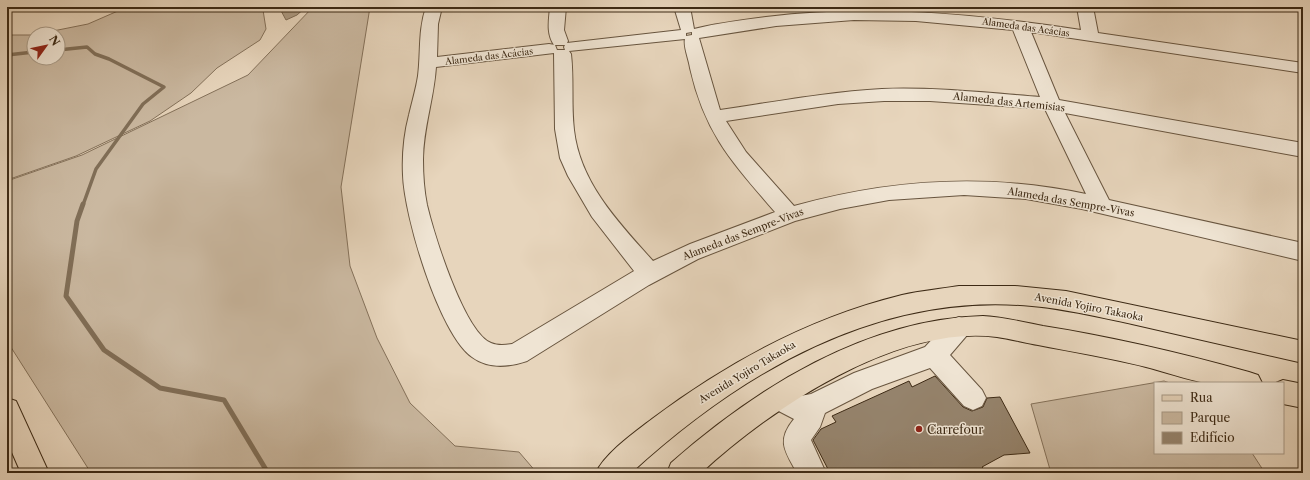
<svg xmlns="http://www.w3.org/2000/svg" width="1310" height="480" font-family="'Libre Caslon Text',serif">
<style>
.green{fill:#cab8a0;stroke:#84715a}
.water{fill:#ad9b83;stroke:#806e57}
.lines{fill:none;stroke-linecap:round;stroke-linejoin:round}
.stream-far1{stroke:#806e57;stroke-width:3.5}
.stream{stroke:#806e57;stroke-width:5}
.building{fill:#95836c;stroke:#3d2a15}
.minor-casing{stroke:#68553f;stroke-width:2}
.major-casing{stroke:#3d2a15;stroke-width:2}
.minor{fill:#efe4d3;fill-rule:evenodd}
.major{fill:#e7d5bc;fill-rule:evenodd}
.poi-dot{fill:#8f2418;stroke:#efe4d3;stroke-width:1.5}
.labels{text-anchor:middle;dominant-baseline:central;stroke-width:3;stroke-linejoin:round;paint-order:stroke}
.far-street-label{font-size:9px;fill:#3d2a15;stroke:#efe4d3}
.street-label{font-size:10px;fill:#3d2a15;stroke:#efe4d3}
.near-poi-label{font-size:12px;fill:#3d2a15;stroke:#efe4d3;text-anchor:start}
</style>
<rect width="100%" height="100%" fill="#e7d5bc"/>
<filter id="stains"><feTurbulence type="fractalNoise" baseFrequency=".005" numOctaves="4"/><feColorMatrix values="0 0 0 0 .2 0 0 0 0 .09 0 0 0 0 .02 0 0 0 .5 -.17"/></filter>
<radialGradient id="worn" r=".72"><stop offset=".6" stop-color="#630" stop-opacity="0"/><stop offset="1" stop-color="#630" stop-opacity=".3"/></radialGradient>
<g class="green">
<polygon points="127,7 258,7 263,10 266,29 260,40 217,68 191,93 150,121 76,156 7,180 7,35 34,35 34,58 58,58 58,34 38,34 88,24"/>
<polygon points="313,7 370,7 341,187 350,266 377,338 410,403 455,446 519,452 537,473 91,473 7,341 7,181 82,155 248,75"/>
<polygon points="1164,381 1170,383 1155,383 1155,453 1252,453 1265,473 1051,473 1031,404"/>
</g>
<polygon class="water" points="279,7 306,7 297,15 286,20"/>
<g class="lines">
<g class="stream-far1">
<polyline points="58,50 87,47 95,54 109,59 164,87 143,104 96,169 83,205"/>
<polyline points="7,55 34,52"/>
</g>
<polyline class="stream" points="83,204 77,221 66,296 104,350 160,388 224,400 268,473"/>
</g>
<polygon class="building" points="935,376 963,407 972,411 983,407 987,398 1000,397 1030,453 1004,455 982,467 988,473 830,473 813,440 821,429 836,422 832,416 909,381 912,387"/>
<g class="lines">
<defs>
<g id="minor">
<path d="M 426,7 L 442,7 L 438,24 L 437,57 L 549,44 L 555,45 L 557,50 L 565,50 L 564,47 L 565,45 L 554,45 C 546,33 549,20 550,7 L 566,7 L 564,30 L 568,41 L 567,43 L 681,30 L 674,7 L 690,7 L 694,29 C 718,23 742,20 766,17 C 872,4 976,14 1081,30 L 1077,7 L 1093,7 L 1098,33 L 1303,63 L 1303,73 L 1031,32 L 1059,100 L 1303,143 L 1303,157 L 1065,113 L 1109,200 L 1303,243 L 1303,261 L 1082,209 L 1026,199 L 964,195 L 889,200 L 840,209 L 795,221 L 698,259 L 649,285 L 527,361 C 509,367 488,369 472,357 C 439,334 404,215 403,175 C 402,155 404,134 409,115 C 412,102 416,89 418,76 C 421,53 418,30 426,7 ZM 854,20 L 916,21 L 1013,30 L 1040,97 C 988,93 935,87 882,89 C 828,92 774,102 720,110 L 699,38 L 776,26 ZM 692,32 L 692,35 L 686,36 L 686,33 ZM 685,39 C 683,46 689,60 690,68 C 705,134 732,162 775,212 L 690,244 L 653,261 C 619,223 580,183 574,130 C 571,105 574,79 571,54 L 569,51 ZM 554,53 L 555,129 L 560,158 L 568,176 L 592,217 L 634,271 L 512,344 C 506,345 498,346 491,343 C 464,332 434,234 427,205 C 424,190 423,175 423,160 C 423,128 434,99 436,67 ZM 884,101 L 930,101 L 1045,109 L 1086,194 C 988,173 891,179 794,206 L 746,152 L 726,121 L 838,104 Z"/>
<path d="M 959,317 L 968,320 L 971,327 L 968,334 L 950,355 L 982,390 L 986,398 L 982,406 L 973,410 L 964,406 L 930,368 L 872,389 L 825,413 L 820,427 L 811,440 L 826,473 L 797,473 C 785,451 776,441 794,419 L 769,406 L 765,398 L 769,390 L 778,386 L 800,396 L 811,394 L 854,373 L 925,347 L 950,320 Z"/>
</g>
<g id="major">
<path d="M 959,286 L 1015,286 L 1066,291 L 1303,341 L 1303,363 C 1246,350 1189,337 1132,324 C 1099,317 1066,309 1032,306 C 878,291 740,373 631,473 L 596,473 C 604,454 635,432 652,419 C 728,362 809,318 902,295 C 920,291 940,289 959,286 Z"/>
<path d="M 983,316 C 1003,317 1023,322 1043,326 C 1113,337 1181,353 1249,372 L 1258,375 L 1262,383 C 1244,383 1225,385 1207,383 C 1187,380 1166,372 1146,367 C 1110,358 1074,352 1038,345 C 1025,343 1011,339 997,337 C 897,324 771,408 701,473 L 667,473 L 671,463 C 756,388 866,319 983,316 Z"/>
<polygon points="1283,380 1303,384 1303,408 1283,404 1283,383 1276,383"/>
<polygon points="7,398 16,401 49,473 21,473 7,441"/>
</g>
</defs>
<use href="#minor" class="minor-casing"/>
<use href="#major" class="major-casing"/>
<use href="#minor" class="minor"/>
<use href="#major" class="major"/>
</g>
<circle class="poi-dot" cx="919" cy="429" r="4"/>
<g class="labels">
<g class="far-street-label">
<text transform="translate(1026 27) rotate(8)">Alameda das Acácias</text>
<text transform="translate(489 56) rotate(-7)">Alameda das Acácias</text>
</g>
<g class="street-label">
<text transform="translate(1009 102) rotate(6)">Alameda das Artemisias</text>
<text transform="translate(1071 202) rotate(10)">Alameda das Sempre-Vivas</text>
<text transform="translate(743 234) rotate(-21)">Alameda das Sempre-Vivas</text>
<text transform="translate(1089 307) rotate(11)">Avenida Yojiro Takaoka</text>
<text transform="translate(747 372) rotate(-31)">Avenida Yojiro Takaoka</text>
</g>
<g class="near-poi-label">
<text x="927" y="429">Carrefour</text>
</g>
</g>
<rect width="1310" height="480" fill="none" stroke="#e7d5bc" stroke-width="24"/>
<rect x="8" y="8" width="1294" height="464" fill="none" stroke="#3d2a15" stroke-width="2"/>
<rect x="12" y="12" width="1286" height="456" fill="none" stroke="#3d2a15"/>
<rect x="1154" y="382" width="130" height="72" fill="#efe4d3" stroke="#a89a87"/>
<rect x="1162" y="395" width="20" height="6" fill="#e7d5bc" stroke="#a89a87"/>
<text x="1190" y="402" font-size="12" fill="#3d2a15">Rua</text>
<rect x="1162" y="412" width="20" height="12" fill="#cab8a0" stroke="#a89a87"/>
<text x="1190" y="422" font-size="12" fill="#3d2a15">Parque</text>
<rect x="1162" y="432" width="20" height="12" fill="#95836c" stroke="#a89a87"/>
<text x="1190" y="442" font-size="12" fill="#3d2a15">Edifício</text>
<g transform="translate(46 46) rotate(57)"><circle r="19" fill="#efe4d3" stroke="#a89a87"/>
<path d="M0-3L7 15L0 10L-7 15Z" fill="#8f2418"/>
<text y="-6" font-size="11" font-weight="bold" text-anchor="middle" fill="#3d2a15">N</text>
</g>
<rect width="100%" height="100%" filter="url(#stains)"/>
<rect width="100%" height="100%" fill="url(#worn)"/>
</svg>
